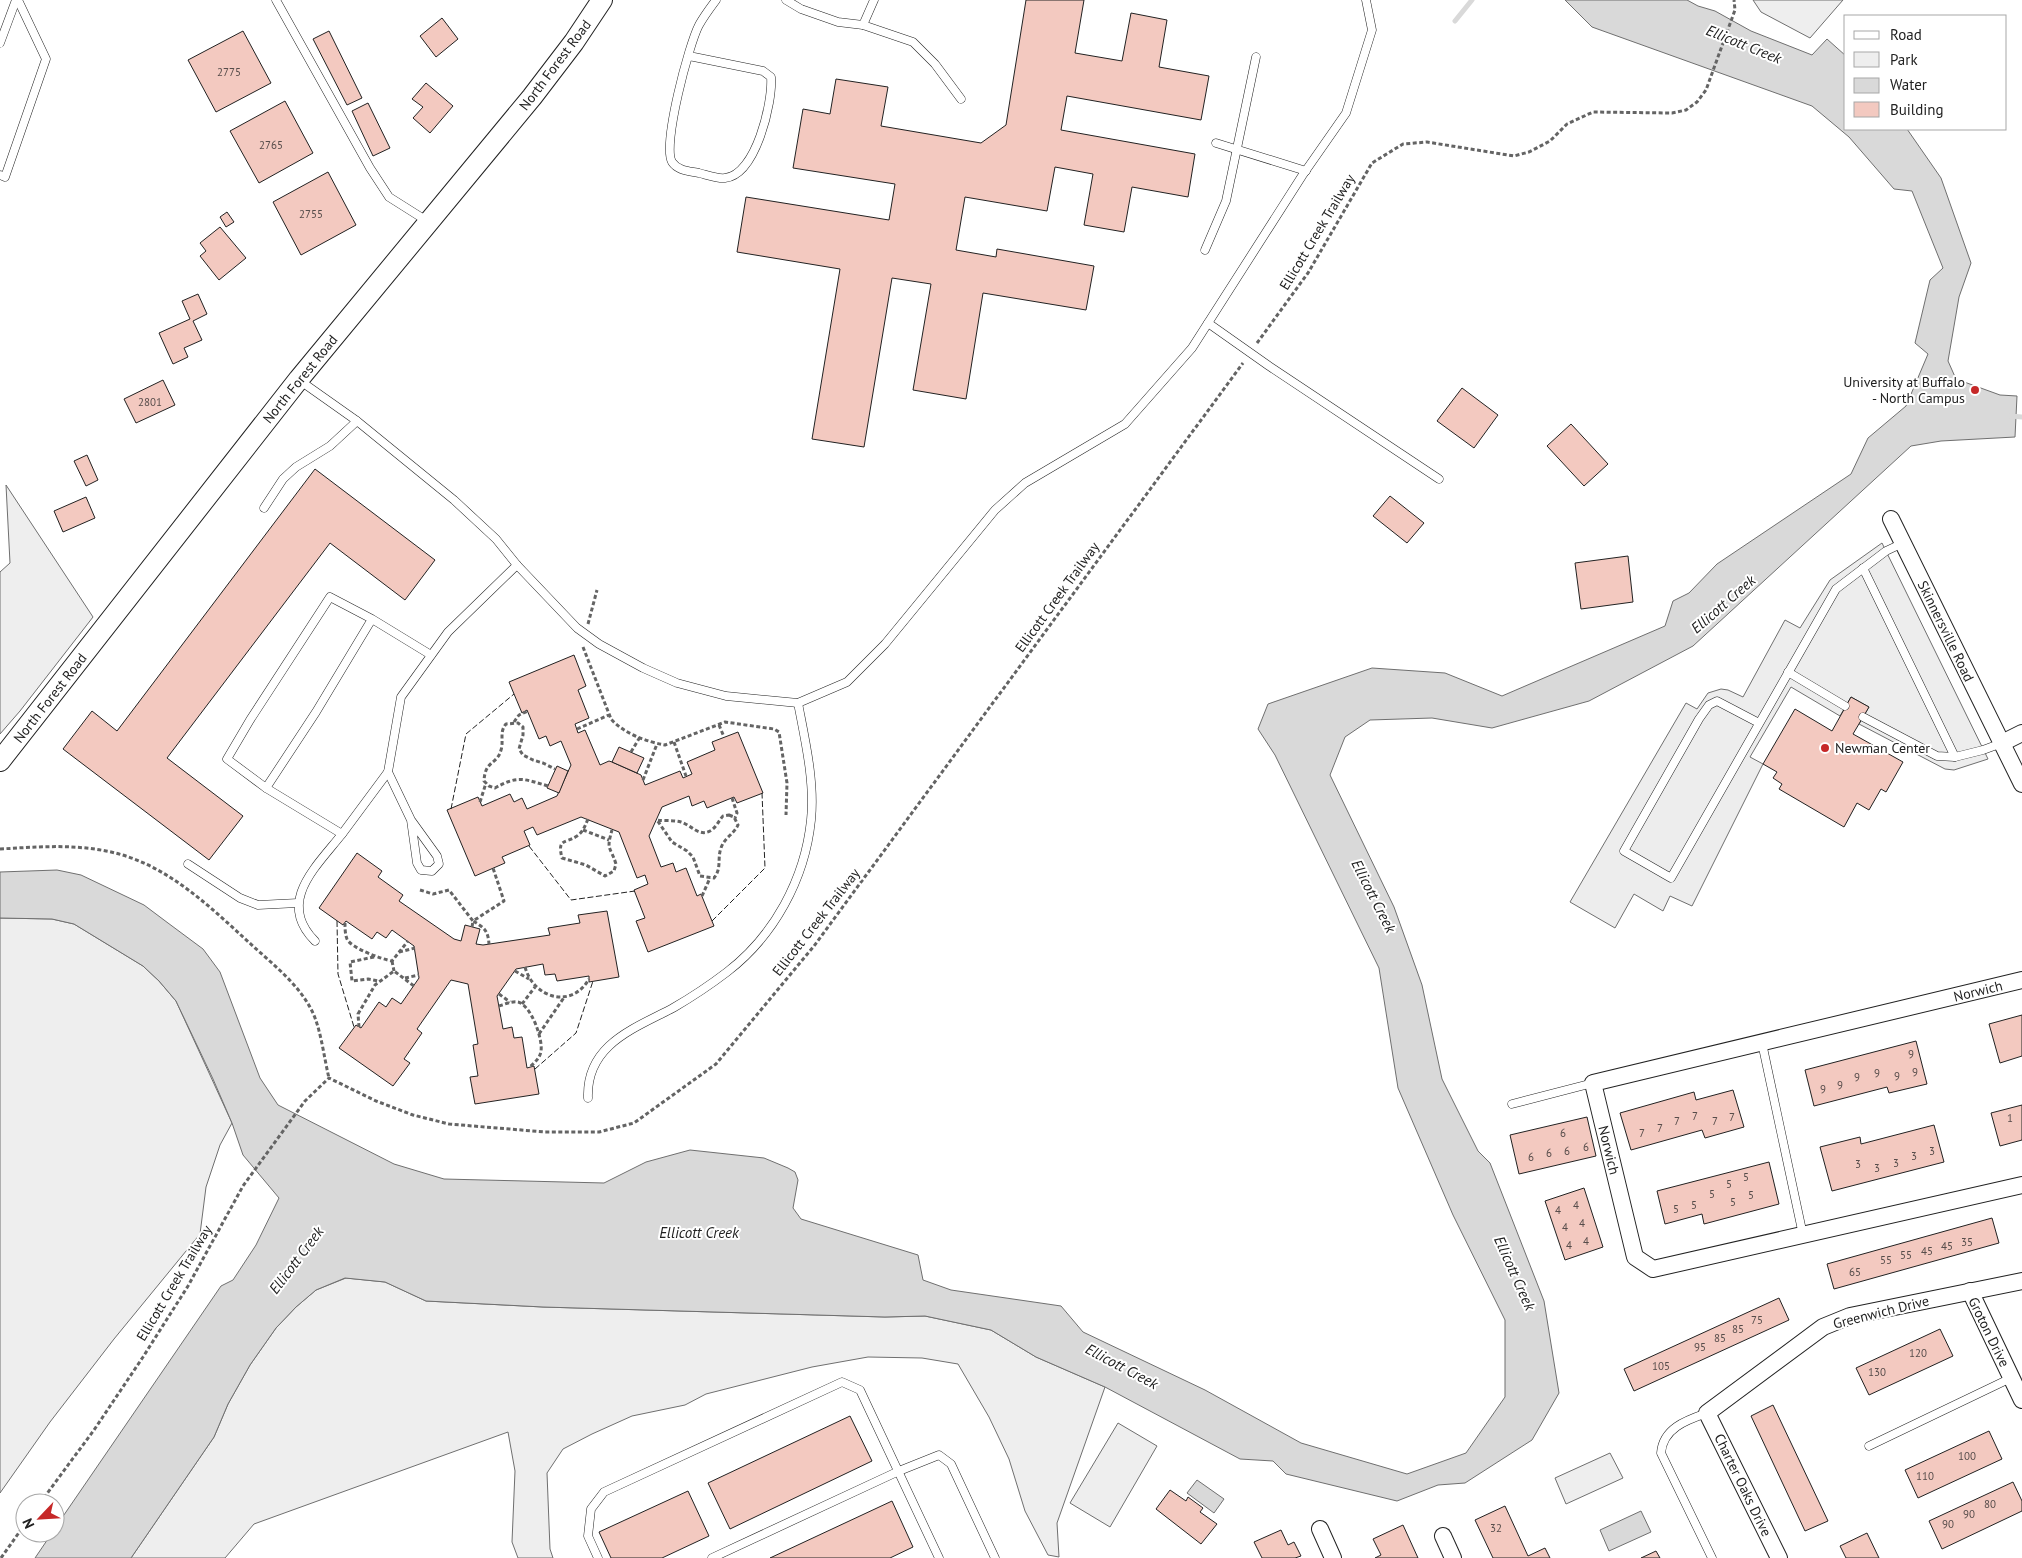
<svg xmlns="http://www.w3.org/2000/svg" width="2022" height="1558" font-family="'PT Sans',sans-serif">
<style>
.green{fill:#eee;stroke:#6f6f6f}
.parking{fill:#ededed;stroke:#6f6f6f}
.water{fill:#d9d9d9;stroke:#6f6f6f}
.lines{fill:none;stroke-linecap:round;stroke-linejoin:round}
.stream{stroke:#d9d9d9;stroke-width:5}
.building{fill:#f3c9c0;stroke:#222}
.service-casing{stroke:#222;stroke-width:9}
.minor-casing{stroke:#222;stroke-width:18}
.tertiary-casing{stroke:#222;stroke-width:22}
.path{stroke:#646464;stroke-width:3;stroke-dasharray:4 2.5;stroke-linecap:butt}
.service{stroke:#fff;stroke-width:8}
.minor{stroke:#fff;stroke-width:16}
.tertiary{stroke:#fff;stroke-width:20}
.fence{stroke:#222;stroke-width:1;stroke-dasharray:6 2.5;stroke-linecap:butt}
.poi-dot{fill:#c62828;stroke:#fff;stroke-width:2}
.labels{text-anchor:middle;dominant-baseline:central;stroke-width:4;stroke-linejoin:round;paint-order:stroke}
.number-label{font-size:11px;fill:#564c4a}
.street-label{font-size:14px;fill:#222;stroke:#fff}
.poi-label{font-size:14px;fill:#222;stroke:#fff;text-anchor:end}
.water-label{font-size:15px;font-style:italic;fill:#222;stroke:#fff}
</style>
<rect width="100%" height="100%" fill="#fff"/>
<g class="green">
<polygon points="1753,0 1843,0 1810,38 1761,12"/>
<polygon points="6,485 93,617 20,711 0,734 0,572 10,563"/>
<polygon points="0,918 52,919 74,924 143,966 159,981 176,1001 232,1123 220,1145 206,1187 200,1234 114,1339 50,1422 0,1493"/>
<polygon points="346,1278 385,1282 426,1301 543,1307 885,1317 925,1316 991,1330 1036,1357 1105,1387 1057,1523 1059,1557 1048,1555 1025,1511 1009,1459 989,1417 958,1364 922,1358 868,1357 812,1367 706,1394 685,1405 632,1416 592,1434 563,1449 547,1473 550,1549 553,1558 518,1558 512,1542 515,1471 508,1432 254,1524 225,1558 131,1558 214,1437 228,1404 250,1365 276,1328 296,1307 316,1290"/>
<polygon points="1118,1423 1157,1446 1110,1527 1070,1503"/>
<polygon points="1610,1453 1623,1478 1566,1504 1555,1478"/>
</g>
<polygon class="parking" points="1882,543 1988,759 1954,770 1945,769 1859,724 1869,707 1851,697 1840,716 1791,687 1750,757 1763,764 1692,906 1670,896 1663,911 1634,894 1615,928 1570,902 1686,703 1697,709 1708,693 1721,689 1728,690 1743,697 1785,620 1800,628 1830,580"/>
<g class="water">
<polygon points="1565,0 1687,0 1698,6 1715,11 1751,31 1812,55 1827,39 1846,56 1846,129 1907,129 1941,178 1971,263 1959,297 1948,361 1956,379 2000,395 2017,396 2015,437 1941,441 1911,446 1693,646 1589,701 1492,728 1432,718 1370,720 1345,737 1330,775 1394,907 1422,985 1442,1079 1478,1151 1490,1163 1544,1301 1559,1393 1532,1440 1465,1483 1438,1485 1397,1501 1286,1474 1273,1461 1240,1459 1105,1387 1036,1357 991,1330 925,1316 885,1317 543,1307 426,1301 385,1282 345,1278 316,1290 296,1307 276,1328 250,1365 228,1404 214,1437 131,1558 35,1558 52,1533 55,1533 55,1528 221,1286 233,1280 256,1245 279,1198 243,1155 232,1123 213,1079 176,1001 159,981 143,966 74,924 52,919 0,918 0,872 57,870 81,875 144,905 168,923 203,949 220,972 260,1078 278,1105 394,1164 444,1179 604,1183 646,1162 690,1150 764,1158 788,1168 795,1172 798,1180 793,1208 801,1219 918,1255 923,1280 951,1290 1061,1306 1083,1332 1205,1390 1301,1443 1407,1474 1466,1453 1505,1397 1505,1320 1453,1215 1398,1088 1379,968 1275,755 1258,729 1268,704 1372,668 1445,673 1502,696 1665,626 1673,601 1689,593 1717,564 1851,474 1868,438 1906,406 1928,354 1915,343 1930,280 1943,268 1912,191 1894,189 1849,137 1812,106 1592,27"/>
<polygon points="1197,1480 1224,1499 1214,1513 1187,1493"/>
<polygon points="1641,1511 1651,1532 1609,1551 1600,1530"/>
</g>
<g class="lines">
<g class="stream">
<polyline points="1455,21 1472,0"/>
<polyline points="2010,416 2022,417"/>
</g>
</g>
<g class="building">
<polygon points="1026,0 1084,0 1075,53 1122,61 1131,13 1167,20 1159,67 1209,76 1201,120 1067,96 1061,130 1195,154 1188,197 1132,187 1124,232 1084,225 1093,174 1055,167 1047,211 965,197 956,250 996,257 997,249 1094,266 1086,310 983,293 966,399 913,390 931,284 892,278 864,447 812,439 840,269 737,252 746,197 889,220 895,184 793,168 803,109 830,114 836,79 888,87 881,126 981,143 1006,125"/>
<polygon points="442,18 458,39 436,57 420,36"/>
<polygon points="243,31 271,83 216,112 188,60"/>
<polygon points="329,31 362,98 347,105 313,39"/>
<polygon points="426,83 453,106 430,133 413,118 423,107 412,99"/>
<polygon points="285,101 313,153 259,183 230,131"/>
<polygon points="368,103 390,148 373,156 352,111"/>
<polygon points="328,172 356,225 301,255 273,202"/>
<polygon points="227,212 234,222 226,227 220,217"/>
<polygon points="220,227 246,258 219,280 200,256 206,251 200,243"/>
<polygon points="198,294 207,314 193,321 202,340 184,348 188,357 173,364 159,333 190,319 182,301"/>
<polygon points="163,380 175,405 136,423 124,399"/>
<polygon points="1462,388 1498,415 1474,448 1437,421"/>
<polygon points="1571,424 1608,464 1584,486 1547,446"/>
<polygon points="87,455 98,480 86,486 74,461"/>
<polygon points="315,469 435,560 405,600 330,543 167,758 243,816 209,860 63,749 92,711 117,731"/>
<polygon points="1390,496 1424,523 1407,543 1373,516"/>
<polygon points="86,497 95,518 63,532 54,511"/>
<polygon points="1628,556 1633,602 1581,609 1575,563"/>
<polygon points="574,655 586,686 578,690 589,718 575,724 578,733 585,730 600,765 609,761 612,762 641,775 645,785 680,771 683,778 692,774 687,762 715,750 712,742 738,732 763,793 737,803 734,797 707,808 704,801 692,806 689,796 662,807 649,836 661,867 673,863 676,872 686,868 697,896 701,894 714,926 648,952 636,921 645,918 634,890 648,884 645,875 637,878 619,832 581,817 537,835 533,827 524,831 530,845 502,857 505,863 475,876 447,810 478,797 482,806 510,794 514,802 522,798 527,809 557,796 571,765 561,741 550,746 546,736 539,739 527,710 522,713 509,682"/>
<polygon points="1851,697 1869,707 1853,734 1903,762 1886,792 1881,789 1869,810 1857,803 1844,827 1779,789 1782,784 1773,778 1777,772 1763,764 1795,709 1832,731"/>
<polygon points="619,747 644,758 637,773 612,762"/>
<polygon points="557,766 568,771 559,793 547,788"/>
<polygon points="357,853 382,871 378,877 403,895 399,901 454,939 461,941 465,925 480,929 476,944 483,945 550,935 548,928 580,923 578,915 607,911 619,977 589,982 589,976 557,981 555,974 545,975 543,964 516,969 497,996 503,1029 512,1027 514,1038 522,1037 527,1068 534,1066 539,1094 475,1104 470,1077 478,1076 473,1045 478,1044 468,984 451,980 417,1029 422,1033 404,1059 410,1063 393,1086 339,1048 356,1025 361,1028 379,1002 386,1007 392,998 401,1004 419,978 414,946 392,930 386,938 377,932 372,939 346,921 343,925 319,908"/>
<polygon points="2022,1015 2022,1056 2000,1063 1989,1024"/>
<polygon points="1916,1041 1927,1084 1889,1093 1887,1087 1814,1106 1805,1070"/>
<polygon points="1733,1090 1744,1127 1705,1138 1702,1130 1631,1150 1620,1113 1694,1092 1696,1100"/>
<polygon points="2022,1105 2022,1140 2000,1146 1991,1113"/>
<polygon points="1587,1117 1596,1156 1519,1174 1510,1135"/>
<polygon points="1934,1125 1944,1162 1832,1191 1820,1147 1860,1137 1861,1144"/>
<polygon points="1769,1162 1779,1204 1704,1224 1702,1214 1665,1224 1657,1191"/>
<polygon points="1584,1188 1603,1247 1565,1260 1545,1201"/>
<polygon points="1992,1218 1999,1243 1834,1289 1827,1264"/>
<polygon points="1779,1298 1789,1320 1634,1391 1624,1369"/>
<polygon points="1940,1329 1953,1356 1869,1395 1856,1368"/>
<polygon points="1773,1405 1828,1521 1805,1531 1751,1416"/>
<polygon points="850,1416 872,1461 730,1529 708,1483"/>
<polygon points="1989,1431 2002,1459 1918,1498 1905,1470"/>
<polygon points="2013,1482 2022,1501 2022,1511 1942,1549 1929,1521"/>
<polygon points="1170,1490 1186,1501 1188,1497 1203,1508 1200,1512 1217,1524 1201,1544 1156,1509"/>
<polygon points="688,1491 709,1536 662,1558 611,1558 599,1532"/>
<polygon points="892,1501 913,1547 890,1558 770,1558"/>
<polygon points="1505,1506 1528,1556 1545,1548 1550,1558 1493,1558 1475,1520"/>
<polygon points="1403,1525 1418,1558 1375,1558 1381,1555 1373,1539"/>
<polygon points="1281,1530 1288,1545 1294,1542 1301,1556 1295,1558 1262,1558 1254,1542"/>
<polygon points="1867,1533 1879,1558 1846,1558 1840,1546"/>
<polygon points="1656,1551 1660,1558 1641,1558"/>
</g>
<g class="lines">
<defs>
<g id="service">
<polyline points="276,0 370,168 389,197 427,221"/>
<polyline points="786,0 801,9 838,22 863,25 913,42 935,64 961,99"/>
<polyline points="863,25 874,0"/>
<polyline points="0,43 16,0"/>
<path d="M 689,56 L 763,71 L 771,77 C 773,102 756,175 725,178 C 718,179 707,175 699,173 C 690,171 678,171 672,162 C 662,145 689,44 699,25 C 704,16 710,8 716,0"/>
<polyline points="1216,143 1306,171"/>
<polyline points="0,175 5,177 46,59 18,0"/>
<polyline points="1205,250 1226,201 1256,57"/>
<polyline points="1208,323 1269,366 1439,479"/>
<polyline points="299,380 357,421 454,500 496,539 517,565 577,628 599,644 643,668 677,683 726,696 798,703 847,682 885,644 995,510 1025,483 1125,424 1192,348 1302,176 1346,113 1372,30 1366,0"/>
<polyline points="264,508 283,479 296,467 330,446 357,421"/>
<polyline points="1863,568 1955,757"/>
<polyline points="372,619 330,597 250,720 227,759 266,788 316,712 372,619 431,655"/>
<polyline points="1788,672 1845,706"/>
<polyline points="1863,717 1937,756 1955,757 1983,750 2002,743"/>
<polyline points="1759,723 1717,701 1709,705 1699,719 1624,851 1671,878 1836,589 1886,551 1903,543"/>
<polyline points="388,772 411,820 437,856 439,864 432,871 421,870 417,863 411,820"/>
<polyline points="266,788 342,834 388,772 401,697 448,632 517,565"/>
<polyline points="188,864 240,898 258,905 298,903"/>
<path d="M 315,941 C 276,902 316,867 342,834"/>
<polyline points="1762,1043 1803,1235"/>
<path d="M 588,1098 C 586,1045 633,1029 673,1008 C 692,997 710,985 727,972 C 774,936 805,879 811,820 C 815,782 805,740 798,703"/>
<polyline points="1512,1104 1593,1083"/>
<path d="M 1707,1413 C 1687,1420 1663,1428 1661,1453 L 1712,1558"/>
<polyline points="1869,1446 2011,1378"/>
<polyline points="598,1558 588,1536 591,1509 604,1492 842,1382 860,1390 939,1558"/>
<polyline points="712,1558 899,1471 939,1455 951,1464 995,1558"/>
</g>
<g id="minor">
<polyline points="1891,519 2022,784"/>
<polyline points="2002,743 2022,733"/>
<polyline points="2022,980 1593,1083 1635,1257 1653,1269 2022,1185"/>
<polyline points="1970,1291 2022,1400"/>
<polyline points="1320,1529 1333,1558"/>
<polyline points="1443,1536 1453,1558"/>
<polyline points="1779,1558 1707,1413 1823,1327 1850,1316 2022,1281"/>
</g>
<polyline id="tertiary" points="0,761 299,379 532,97 574,42 602,0"/>
</defs>
<use href="#service" class="service-casing"/>
<use href="#minor" class="minor-casing"/>
<use href="#tertiary" class="tertiary-casing"/>
<g class="path">
<polyline points="1257,343 1308,273 1372,163 1403,144 1427,142 1514,156 1529,152 1550,141 1567,124 1593,112 1672,113 1686,110 1697,102 1706,90 1735,10 1734,0"/>
<polyline points="588,624 597,590"/>
<path d="M 583,647 L 611,719 C 623,733 647,742 665,745 L 725,722 L 774,729 L 779,732 L 787,783 L 786,815"/>
<polyline points="514,722 519,715 528,711"/>
<polyline points="719,725 724,737"/>
<polyline points="577,729 609,715"/>
<polyline points="674,742 686,776"/>
<polyline points="631,752 640,737"/>
<polyline points="643,780 657,744"/>
<path d="M 548,786 C 524,779 518,775 495,788 L 489,786 L 484,781 C 485,760 497,765 501,750 C 504,741 499,732 506,724 L 518,723 L 523,727 L 523,735 L 519,749 L 523,755 L 533,760 L 543,763 L 555,769"/>
<polyline points="732,798 737,813 735,818"/>
<polyline points="480,802 486,783"/>
<path d="M 729,815 L 734,817 L 738,825 C 734,834 724,838 721,848 C 717,859 722,868 714,878 L 700,876 L 693,857 L 687,851 L 672,842 L 657,820 C 664,821 673,820 681,822 C 691,825 699,837 710,831 C 716,828 719,820 723,816 Z"/>
<path d="M 588,819 C 585,826 583,832 577,836 C 565,844 557,838 562,858 L 586,865 L 605,876 L 614,871 L 616,864 C 610,845 606,851 612,830"/>
<polyline points="583,830 609,840"/>
<path d="M 0,849 C 35,847 71,844 106,851 C 166,862 211,908 254,947 C 275,966 299,985 312,1011 C 321,1029 324,1058 329,1078"/>
<polyline points="420,890 433,894 449,890 473,921 504,901 493,868"/>
<polyline points="702,896 710,878"/>
<path d="M 345,923 C 345,928 345,934 347,939 C 351,948 381,959 392,961 L 408,941"/>
<path d="M 472,927 L 473,921 C 485,928 488,931 489,944"/>
<polyline points="399,952 415,948"/>
<polyline points="374,957 350,962 352,981 368,979 378,981"/>
<polyline points="392,961 394,971"/>
<path d="M 525,967 C 534,999 572,1009 589,979"/>
<polyline points="515,971 529,979"/>
<polyline points="405,978 419,975"/>
<polyline points="499,994 510,1002"/>
<polyline points="522,1004 535,987"/>
<path d="M 499,1006 C 505,1004 512,1001 518,1002 C 531,1005 543,1039 541,1051 C 540,1058 535,1062 530,1067"/>
<polyline points="359,1027 358,1014 375,985 394,971 414,986"/>
<polyline points="539,1034 565,996"/>
<polyline points="40,1503 94,1430 143,1357 188,1286 243,1186 305,1101 329,1078 376,1101 413,1115 449,1124 545,1132 599,1132 634,1123 716,1064 814,946 1243,363"/>
<polyline points="1,1558 25,1524"/>
</g>
<use href="#service" class="service"/>
<use href="#minor" class="minor"/>
<use href="#tertiary" class="tertiary"/>
<g class="fence">
<polyline points="451,809 466,734 514,694"/>
<polyline points="529,846 571,900 635,891"/>
<polyline points="337,921 338,974 354,1027"/>
<polyline points="712,921 765,868 762,793"/>
<polyline points="535,1069 576,1033 593,981"/>
</g>
</g>
<g class="poi-dot">
<circle cx="1975" cy="390" r="5"/>
<circle cx="1825" cy="748" r="5"/>
</g>
<g class="labels">
<g class="number-label">
<text x="229" y="72">2775</text>
<text x="271" y="145">2765</text>
<text x="311" y="214">2755</text>
<text x="150" y="402">2801</text>
<text x="1911" y="1054">9</text>
<text x="1915" y="1072">9</text>
<text x="1877" y="1073">9</text>
<text x="1897" y="1076">9</text>
<text x="1857" y="1077">9</text>
<text x="1840" y="1085">9</text>
<text x="1823" y="1089">9</text>
<text x="1695" y="1116">7</text>
<text x="1732" y="1117">7</text>
<text x="2010" y="1118">1</text>
<text x="1677" y="1121">7</text>
<text x="1715" y="1121">7</text>
<text x="1660" y="1128">7</text>
<text x="1563" y="1133">6</text>
<text x="1642" y="1133">7</text>
<text x="1586" y="1147">6</text>
<text x="1567" y="1151">6</text>
<text x="1932" y="1151">3</text>
<text x="1549" y="1153">6</text>
<text x="1914" y="1156">3</text>
<text x="1531" y="1157">6</text>
<text x="1896" y="1163">3</text>
<text x="1858" y="1164">3</text>
<text x="1877" y="1168">3</text>
<text x="1746" y="1177">5</text>
<text x="1729" y="1184">5</text>
<text x="1712" y="1194">5</text>
<text x="1751" y="1195">5</text>
<text x="1733" y="1202">5</text>
<text x="1576" y="1205">4</text>
<text x="1694" y="1205">5</text>
<text x="1676" y="1209">5</text>
<text x="1558" y="1210">4</text>
<text x="1582" y="1223">4</text>
<text x="1565" y="1227">4</text>
<text x="1586" y="1241">4</text>
<text x="1967" y="1242">35</text>
<text x="1569" y="1245">4</text>
<text x="1947" y="1246">45</text>
<text x="1927" y="1251">45</text>
<text x="1906" y="1255">55</text>
<text x="1886" y="1260">55</text>
<text x="1855" y="1272">65</text>
<text x="1757" y="1320">75</text>
<text x="1738" y="1329">85</text>
<text x="1720" y="1338">85</text>
<text x="1700" y="1347">95</text>
<text x="1918" y="1353">120</text>
<text x="1661" y="1366">105</text>
<text x="1877" y="1372">130</text>
<text x="1967" y="1456">100</text>
<text x="1925" y="1476">110</text>
<text x="1990" y="1504">80</text>
<text x="1969" y="1514">90</text>
<text x="1948" y="1524">90</text>
<text x="1496" y="1528">32</text>
</g>
<g class="street-label">
<text transform="translate(555 65) rotate(-53)">North Forest Road</text>
<text transform="translate(1317 232) rotate(-59)">Ellicott Creek Trailway</text>
<text transform="translate(300 379) rotate(-51)">North Forest Road</text>
<text transform="translate(1057 597) rotate(-54)">Ellicott Creek Trailway</text>
<text transform="translate(1946 631) rotate(64)">Skinnersville Road</text>
<text transform="translate(50 698) rotate(-52)">North Forest Road</text>
<text transform="translate(816 922) rotate(-52)">Ellicott Creek Trailway</text>
<text transform="translate(1978 991) rotate(-14)">Norwich</text>
<text transform="translate(1609 1150) rotate(76)">Norwich</text>
<text transform="translate(174 1283) rotate(-59)">Ellicott Creek Trailway</text>
<text transform="translate(1881 1312) rotate(-14)">Greenwich Drive</text>
<text transform="translate(1989 1332) rotate(64)">Groton Drive</text>
<text transform="translate(1743 1485) rotate(64)">Charter Oaks Drive</text>
</g>
<g class="poi-label">
<text x="1965" y="382">University at Buffalo<tspan x="1965" dy="16">- North Campus</tspan></text>
<text x="1835" y="748" text-anchor="start">Newman Center</text>
</g>
<g class="water-label">
<text transform="translate(1744 44) rotate(22)">Ellicott Creek</text>
<text transform="translate(1723 604) rotate(-41)">Ellicott Creek</text>
<text transform="translate(1374 896) rotate(63)">Ellicott Creek</text>
<text x="699" y="1232">Ellicott Creek</text>
<text transform="translate(296 1260) rotate(-53)">Ellicott Creek</text>
<text transform="translate(1515 1273) rotate(66)">Ellicott Creek</text>
<text transform="translate(1122 1366) rotate(28)">Ellicott Creek</text>
</g>
</g>
<rect x="1844" y="15" width="162" height="115" fill="#ffffff" stroke="#a7a7a7"/>
<rect x="1854" y="31" width="25" height="8" fill="#ffffff" stroke="#a7a7a7"/>
<text x="1890" y="40" font-size="15" fill="#222222">Road</text>
<rect x="1854" y="52" width="25" height="15" fill="#eeeeee" stroke="#a7a7a7"/>
<text x="1890" y="65" font-size="15" fill="#222222">Park</text>
<rect x="1854" y="78" width="25" height="15" fill="#d9d9d9" stroke="#a7a7a7"/>
<text x="1890" y="90" font-size="15" fill="#222222">Water</text>
<rect x="1854" y="102" width="25" height="15" fill="#f3c9c0" stroke="#a7a7a7"/>
<text x="1890" y="115" font-size="15" fill="#222222">Building</text>
<g transform="translate(40 1518) rotate(245)"><circle r="24" fill="#ffffff" stroke="#a7a7a7"/>
<path d="M0-4L9 19L0 12L-9 19Z" fill="#c62828"/>
<text y="-8" font-size="14" font-weight="bold" text-anchor="middle" fill="#222222">N</text>
</g>
</svg>
